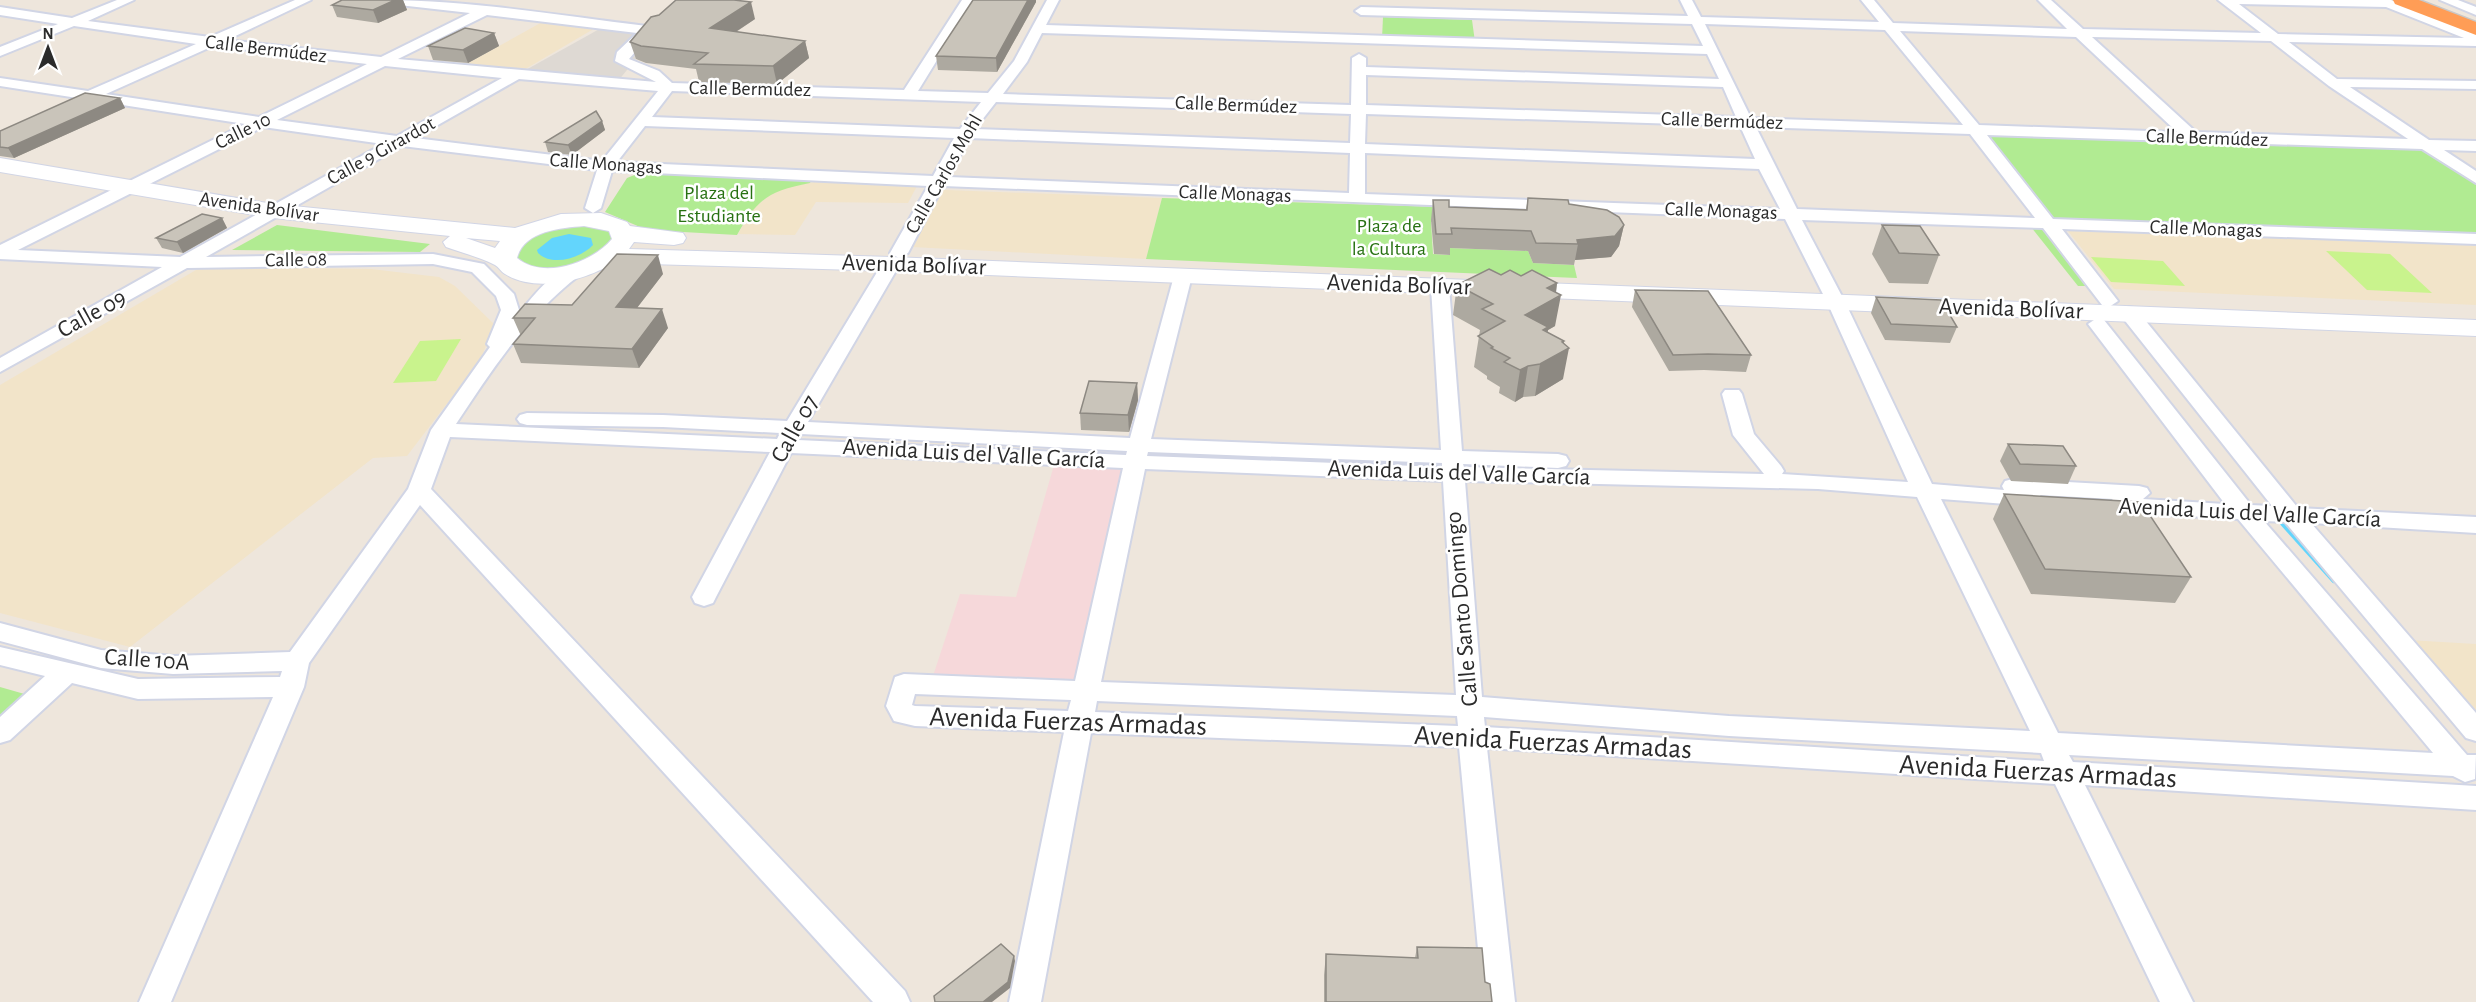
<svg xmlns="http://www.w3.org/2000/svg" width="2476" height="1002" font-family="'Alegreya Sans',sans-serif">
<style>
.education{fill:#f2e4c9}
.medical{fill:#f6d8da}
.green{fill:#b1eb92}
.pitch{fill:#c9f38d}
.plaza{fill:#ded9d3}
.water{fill:#63d5fc}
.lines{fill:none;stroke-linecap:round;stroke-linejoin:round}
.stream{stroke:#63d5fc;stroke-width:6}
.street-casing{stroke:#d1d5e5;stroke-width:4}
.secondary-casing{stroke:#d1d5e5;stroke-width:2}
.highway-casing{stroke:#c8c8c8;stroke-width:3}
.street{fill:#fff;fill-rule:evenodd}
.secondary{fill:#fff;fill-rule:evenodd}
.highway{fill:#ff9d56;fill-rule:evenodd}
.wall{fill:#ada9a0}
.shaded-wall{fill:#8d8982}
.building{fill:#c9c4ba;stroke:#8d8982;stroke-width:1.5}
.labels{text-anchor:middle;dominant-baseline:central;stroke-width:5;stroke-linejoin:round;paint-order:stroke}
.far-street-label{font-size:20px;fill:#2b2b2b;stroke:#fff}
.far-park-label{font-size:20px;fill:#277112;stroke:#fff}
.street-label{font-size:24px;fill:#2b2b2b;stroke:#fff}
.near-street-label{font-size:28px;fill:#2b2b2b;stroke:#fff}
</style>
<rect width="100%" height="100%" fill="#eee6dc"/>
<g class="education">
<polygon points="544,21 597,27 517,74 463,66"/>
<polygon points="813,182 917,186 908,203 816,202 795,235 738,234 752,209 778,189"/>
<polygon points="944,190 947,190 1162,198 1146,259 912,247 940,191"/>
<polygon points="2064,226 2476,243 2476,305 2114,289"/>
<polygon points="201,267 371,269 439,277 455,286 494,324 481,359 407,456 373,458 130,647 0,613 0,385"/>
<polygon points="2408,640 2476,644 2476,714"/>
</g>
<polygon class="medical" points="1054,465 1144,469 1099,688 932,679 960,594 1016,597"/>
<g class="green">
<polygon points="1383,17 1472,20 1475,42 1382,39"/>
<polygon points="1976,131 2428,145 2476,180 2476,239 2046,223 2096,286 2078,286 2027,222 2045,223"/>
<path d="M 642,172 L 660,173 L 812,179 L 810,183 C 769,191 758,198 737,235 L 647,230 L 605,212 L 627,178 Z"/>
<polygon points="1162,198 1562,211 1431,222 1433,254 1449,255 1449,248 1528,251 1533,263 1574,265 1577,278 1146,259"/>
<polygon points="277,225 430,244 420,252 232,250"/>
<path d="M 587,225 L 610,231 L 614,245 L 566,270 L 524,267 L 515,255 C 526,229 563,227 587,225 Z"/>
<polygon points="0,687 28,695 0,720"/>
</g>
<g class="pitch">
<polygon points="2326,251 2390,254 2432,293 2367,290"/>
<polygon points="2091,257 2163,261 2185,286 2111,282"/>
<polygon points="461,339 436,381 393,383 420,341"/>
</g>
<polygon class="plaza" points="603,27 657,33 618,81 515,76"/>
<path class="water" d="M 569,234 L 591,238 L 593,245 C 581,258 552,267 538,253 L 537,250 L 552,238 Z"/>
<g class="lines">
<polyline class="stream" points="2282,522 2334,580"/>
<defs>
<g id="street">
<path d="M 117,0 L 134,0 L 88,21 L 210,37 L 295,0 L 311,0 L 227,40 L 381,57 L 470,13 L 390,4 L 384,0 C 472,0 559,16 647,26 L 653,25 L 678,0 L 691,0 L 662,31 L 651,33 L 629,59 L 659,71 L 672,83 L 904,90 L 962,0 L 974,0 L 918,91 L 988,93 L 1014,61 L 1047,0 L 1059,0 L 1046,25 L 1703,46 L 1692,24 L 1361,15 L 1355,11 L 1361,7 L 1688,16 L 1680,0 L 1692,0 L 1701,17 L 1879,22 L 1861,0 L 1874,0 L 1893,23 L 2067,29 L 2038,0 L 2051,0 L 2083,29 L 2261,33 L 2218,0 L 2391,0 L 2476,33 L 2476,46 L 2289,42 L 2337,79 L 2476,81 L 2476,89 L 2350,87 L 2429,140 L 2476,141 L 2476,151 L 2444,150 L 2476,171 L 2476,183 L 2422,149 L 1987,135 L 2053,219 L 2476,234 L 2476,244 L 2062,229 L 2118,301 L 2109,307 L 2102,305 L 2043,228 L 1802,220 L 1845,302 L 1932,484 L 2004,490 L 2002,486 L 2005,481 L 2013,479 L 2139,486 L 2147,488 L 2150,493 L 2143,499 L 2225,504 L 2088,324 L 2097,318 L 2104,320 L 2251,505 L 2272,506 L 2122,317 L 2120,313 L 2129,307 L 2136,309 L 2298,508 L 2476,517 L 2476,533 L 2311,523 L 2476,713 L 2476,741 L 2466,738 L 2285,522 L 2264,521 L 2467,755 L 2476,755 L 2475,779 L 2465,782 L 2453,776 L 2069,755 L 2073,762 L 2476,786 L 2476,810 L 2085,785 L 2193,1002 L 2160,1002 L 2055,784 L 1487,748 L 1515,1002 L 1483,1002 L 1459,747 L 1091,733 L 1041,1002 L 1009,1002 L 1064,732 L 915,726 L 894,721 L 886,706 L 895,677 L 904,674 L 1075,681 L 1123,468 L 791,453 L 716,597 L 713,603 L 704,606 L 695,603 L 692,597 L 770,452 L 450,437 L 431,489 L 905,991 L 910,1002 L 873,1002 L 420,505 L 309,663 L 304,687 L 171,1002 L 139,1002 L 273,697 L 138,699 L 72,683 L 10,740 L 0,743 L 0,717 L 45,676 L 0,665 L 0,647 L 138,679 L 280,677 L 282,671 L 173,674 L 101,668 L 0,641 L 0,623 L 101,650 L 173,656 L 290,652 L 408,489 L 431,430 L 490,347 L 487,344 L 501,310 L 496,296 L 472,272 L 433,264 L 187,268 L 0,372 L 0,358 L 162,267 L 0,259 L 0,245 L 245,124 L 0,86 L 0,78 L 88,91 L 196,44 L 74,26 L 0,56 L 0,47 L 58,24 L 0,15 L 0,7 L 72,18 ZM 2239,4 L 2386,7 L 2464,38 L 2278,34 ZM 487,15 L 637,33 L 617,52 L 615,61 L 656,82 L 398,59 ZM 1705,24 L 1885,30 L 1963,125 L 1751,118 ZM 1900,31 L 2076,37 L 2177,132 L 1979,125 ZM 1042,33 L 1707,54 L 1719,79 L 1366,67 L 1366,58 L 1359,54 L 1352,58 L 1351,105 L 1003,94 L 1027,62 ZM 2092,37 L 2271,41 L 2329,86 L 2408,139 L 2196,132 ZM 213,46 L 367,64 L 259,117 L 106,94 ZM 385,66 L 502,78 L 397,136 L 277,120 ZM 1366,75 L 1723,87 L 1736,117 L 1366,105 ZM 519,79 L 658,91 L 602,161 L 415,138 ZM 672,91 L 981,102 L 960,129 L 652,117 ZM 996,102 L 1351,114 L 1350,143 L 975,129 ZM 1366,114 L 1740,126 L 1755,159 L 1365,144 ZM 645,126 L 954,138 L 933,176 L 617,162 ZM 263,127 L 383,144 L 180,257 L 18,250 ZM 1756,127 L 1970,134 L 2035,218 L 1797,209 ZM 969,138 L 1350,153 L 1349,193 L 949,177 ZM 402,146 L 597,170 L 585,208 L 593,213 L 601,208 L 612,171 L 928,186 L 890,253 L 899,258 L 908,253 L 943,186 L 1785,219 L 1827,302 L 1908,482 L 1782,474 L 1784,471 L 1781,466 L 1754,434 L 1742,394 L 1739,390 L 1725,390 L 1722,394 L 1733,435 L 1764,474 L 1464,467 L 1463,464 L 1558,468 L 1566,466 L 1569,461 L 1566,456 L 1558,454 L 1462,451 L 1449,287 L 1440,282 L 1431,287 L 1441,450 L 1151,439 L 1192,276 L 1183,271 L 1174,276 L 1130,438 L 808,422 L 900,264 L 891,259 L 882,264 L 787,421 L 663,415 L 527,413 L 520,415 L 517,419 L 520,423 L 527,425 L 663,427 L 780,433 L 777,439 L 456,424 C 491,371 529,313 580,275 L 583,271 L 580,267 C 558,262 530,300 517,316 L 519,310 L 514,294 L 484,264 L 433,254 L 206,257 ZM 1365,153 L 1759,169 L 1780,209 L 1365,194 ZM 801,434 L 1127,451 L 1126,455 L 798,440 ZM 1148,452 L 1442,463 L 1442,467 L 1147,456 ZM 1145,469 L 1443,481 L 1456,695 L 1101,682 ZM 1465,481 L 1818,489 L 1917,497 L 2030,731 L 1729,716 L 1482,697 ZM 2040,495 L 2113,499 L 2105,505 L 2108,510 L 2116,512 L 2238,519 L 2433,753 L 2058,733 L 1941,499 L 2032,506 L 2040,504 L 2043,499 ZM 915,694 L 1071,700 L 1068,711 L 915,706 L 912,705 ZM 1097,701 L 1457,716 L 1458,726 L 1095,712 ZM 1484,717 L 1729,736 L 2041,753 L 2044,761 L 1485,727 Z"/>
<polygon points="2440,0 2458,0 2476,7 2476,15"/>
</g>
<path id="secondary" d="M 0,158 L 273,204 L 515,228 L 561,214 L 601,213 L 627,222 L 630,226 L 683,233 L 686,238 L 683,243 L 674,245 L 634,242 L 629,249 L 891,257 L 2476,320 L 2476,336 L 891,271 L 613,263 C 585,281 535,293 505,274 C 501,272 499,267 495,265 C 480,257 462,253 446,247 L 443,242 L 450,236 L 273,218 L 0,172 ZM 584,226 L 609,231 L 612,239 C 592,263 543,280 517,258 C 524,231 560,228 584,226 ZM 466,238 L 500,241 L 495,248 Z"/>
<polygon id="highway" points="2393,0 2419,0 2476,22 2476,35 2395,4"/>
</defs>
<use href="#street" class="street-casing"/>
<use href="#secondary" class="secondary-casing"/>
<use href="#highway" class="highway-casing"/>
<use href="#street" class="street"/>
<use href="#secondary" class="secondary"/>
<use href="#highway" class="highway"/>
</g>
<g class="wall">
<polygon points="342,0 403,0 407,10 378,23 337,17 332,5"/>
<polygon points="973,0 1036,0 1036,2 997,72 938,70 936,56"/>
<polygon points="755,19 736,32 805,41 809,58 777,84 699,82 696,69 646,63 636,59 630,42"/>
<polygon points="494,33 499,46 468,63 433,60 428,46"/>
<polygon points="120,98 125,108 14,158 0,156 0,131"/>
<polygon points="602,121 605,130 572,155 548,152 545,142"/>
<polygon points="1528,198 1569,204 1624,225 1619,246 1611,257 1575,260 1574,265 1533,263 1528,251 1450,248 1450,255 1434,254 1431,220 1433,200 1449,207 1526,209"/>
<polygon points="222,218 227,228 183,253 162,248 156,238"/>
<polygon points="1882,225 1939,255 1928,284 1889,283 1872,254"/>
<polygon points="663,274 637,308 668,328 639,368 521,363 513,344 521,336 513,318 572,305"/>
<polygon points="1521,276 1557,283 1556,293 1555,326 1548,330 1547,332 1564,341 1563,379 1535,396 1523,397 1515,402 1499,393 1500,387 1487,379 1487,376 1474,367 1480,330 1453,315 1457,285"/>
<polygon points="1635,290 1751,355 1746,372 1704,370 1669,371 1632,307"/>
<polygon points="1876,297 1957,327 1950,343 1885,340 1871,313"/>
<polygon points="1137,383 1138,400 1129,432 1081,430 1080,413"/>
<polygon points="2008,444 2076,466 2068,484 2011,481 2000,461"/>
<polygon points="2004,494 2191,577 2175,603 2031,594 1993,519"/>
<polygon points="1417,947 1485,982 1492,1002 1324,1002 1324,975 1326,954 1415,958"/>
</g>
<g class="shaded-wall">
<polygon points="395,0 403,0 407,10 378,23 373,10"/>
<polygon points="1028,0 1036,0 1036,2 997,72 996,58"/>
<polygon points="751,2 755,19 714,46 710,28"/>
<polygon points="494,33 499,46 468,63 463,50"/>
<polygon points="805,41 809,58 777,84 773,66"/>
<polygon points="120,98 125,108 14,158 8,148"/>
<polygon points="602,121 605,130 572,155 568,145"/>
<polygon points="222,218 227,228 183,253 177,242"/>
<polygon points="1624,225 1619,246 1611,257 1575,260 1578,244 1577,240"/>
<polygon points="658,255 663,274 623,326 616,307"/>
<polygon points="1557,283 1555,299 1561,295 1555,326 1548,330 1543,358 1525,315 1547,288"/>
<polygon points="662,309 668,328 639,368 632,349"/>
<polygon points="1564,341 1562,352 1569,348 1563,379 1535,396 1540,364"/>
<polygon points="1528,366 1523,397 1515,402 1520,370"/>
<polygon points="1137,383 1138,400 1129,432 1128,415"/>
<polygon points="1014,956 1015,961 1010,988 992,1002 983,1002"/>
</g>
<g class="building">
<polygon points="342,0 395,0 373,10 332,5"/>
<polygon points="676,0 734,0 751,2 710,28 805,41 773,66 694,64 708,53 641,46 630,42 651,17 659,15"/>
<polygon points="973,0 1028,0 996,58 936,56"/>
<polygon points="465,28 494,33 463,50 428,46"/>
<polygon points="85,93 120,98 8,148 0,147 0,131"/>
<polygon points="596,111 602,121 568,145 545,142"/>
<polygon points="1528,198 1568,200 1569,204 1607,210 1619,217 1624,225 1615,236 1577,240 1578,244 1536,243 1531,231 1451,228 1452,234 1436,234 1433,200 1449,200 1449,207 1527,210"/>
<polygon points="202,214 222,218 177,242 156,238"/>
<polygon points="1882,225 1920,226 1939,255 1899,253"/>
<polygon points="617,254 658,255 616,307 662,309 632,349 513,344 535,318 513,318 525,304 572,305"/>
<polygon points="1489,269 1501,275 1510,270 1521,276 1532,270 1557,283 1547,288 1561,295 1525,315 1548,327 1543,330 1564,341 1562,342 1569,348 1540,364 1528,366 1520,370 1504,362 1510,358 1491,348 1493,347 1478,336 1505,321 1482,309 1493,304 1457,285"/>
<polygon points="1635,290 1708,291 1751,355 1708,354 1673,355"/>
<polygon points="1876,297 1941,300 1957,327 1891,324"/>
<polygon points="1089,381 1137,383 1128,415 1080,413"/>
<polygon points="2008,444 2063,446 2076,466 2020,464"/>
<polygon points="2004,494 2141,502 2191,577 2045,569"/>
<polygon points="1001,944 1014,956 1008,982 983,1002 935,1002 934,996"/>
<polygon points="1417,947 1482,948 1485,982 1490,984 1492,1002 1326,1002 1326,954 1418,958"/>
</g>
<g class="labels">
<g class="far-street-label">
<text transform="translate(266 49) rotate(7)">Calle Bermúdez</text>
<text transform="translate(750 89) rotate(1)">Calle Bermúdez</text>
<text transform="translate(1236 105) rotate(2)">Calle Bermúdez</text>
<text transform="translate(1722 121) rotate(2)">Calle Bermúdez</text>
<text transform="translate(243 131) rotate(-26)">Calle 10</text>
<text transform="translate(2207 138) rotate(2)">Calle Bermúdez</text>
<text transform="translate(381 151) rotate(-29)">Calle 9 Girardot</text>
<text transform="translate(606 164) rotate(4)">Calle Monagas</text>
<text transform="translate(944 174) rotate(-60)">Calle Carlos Mohl</text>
<text transform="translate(1235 194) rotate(2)">Calle Monagas</text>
<text transform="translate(259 207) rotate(8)">Avenida Bolívar</text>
<text transform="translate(1721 211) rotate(2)">Calle Monagas</text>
<text transform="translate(2206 229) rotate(2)">Calle Monagas</text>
<text transform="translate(296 260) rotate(-1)">Calle 08</text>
</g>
<g class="far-park-label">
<text x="719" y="193">Plaza del<tspan x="719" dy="23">Estudiante</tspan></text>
<text x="1389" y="226">Plaza de<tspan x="1389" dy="23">la Cultura</tspan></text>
</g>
<g class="street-label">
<text transform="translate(914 265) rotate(2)">Avenida Bolívar</text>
<text transform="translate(1399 285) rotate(2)">Avenida Bolívar</text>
<text transform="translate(2011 309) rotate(2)">Avenida Bolívar</text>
<text transform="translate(92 314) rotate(-29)">Calle 09</text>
<text transform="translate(795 429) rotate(-61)">Calle 07</text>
<text transform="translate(974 454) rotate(3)">Avenida Luis del Valle García</text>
<text transform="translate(1459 473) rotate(2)">Avenida Luis del Valle García</text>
<text transform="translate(2250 513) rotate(3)">Avenida Luis del Valle García</text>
<text transform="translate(1462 609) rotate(-95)">Calle Santo Domingo</text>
<text transform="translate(147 660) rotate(4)">Calle 10A</text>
</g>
<g class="near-street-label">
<text transform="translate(1068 722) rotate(2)">Avenida Fuerzas Armadas</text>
<text transform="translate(1553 743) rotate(3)">Avenida Fuerzas Armadas</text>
<text transform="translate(2038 772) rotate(3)">Avenida Fuerzas Armadas</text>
</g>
</g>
<g transform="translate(48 48)" stroke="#ffffff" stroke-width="4.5" paint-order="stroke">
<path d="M0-4.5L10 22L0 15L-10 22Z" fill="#2b2b2b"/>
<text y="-9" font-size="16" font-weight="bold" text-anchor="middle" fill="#2b2b2b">N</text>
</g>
</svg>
